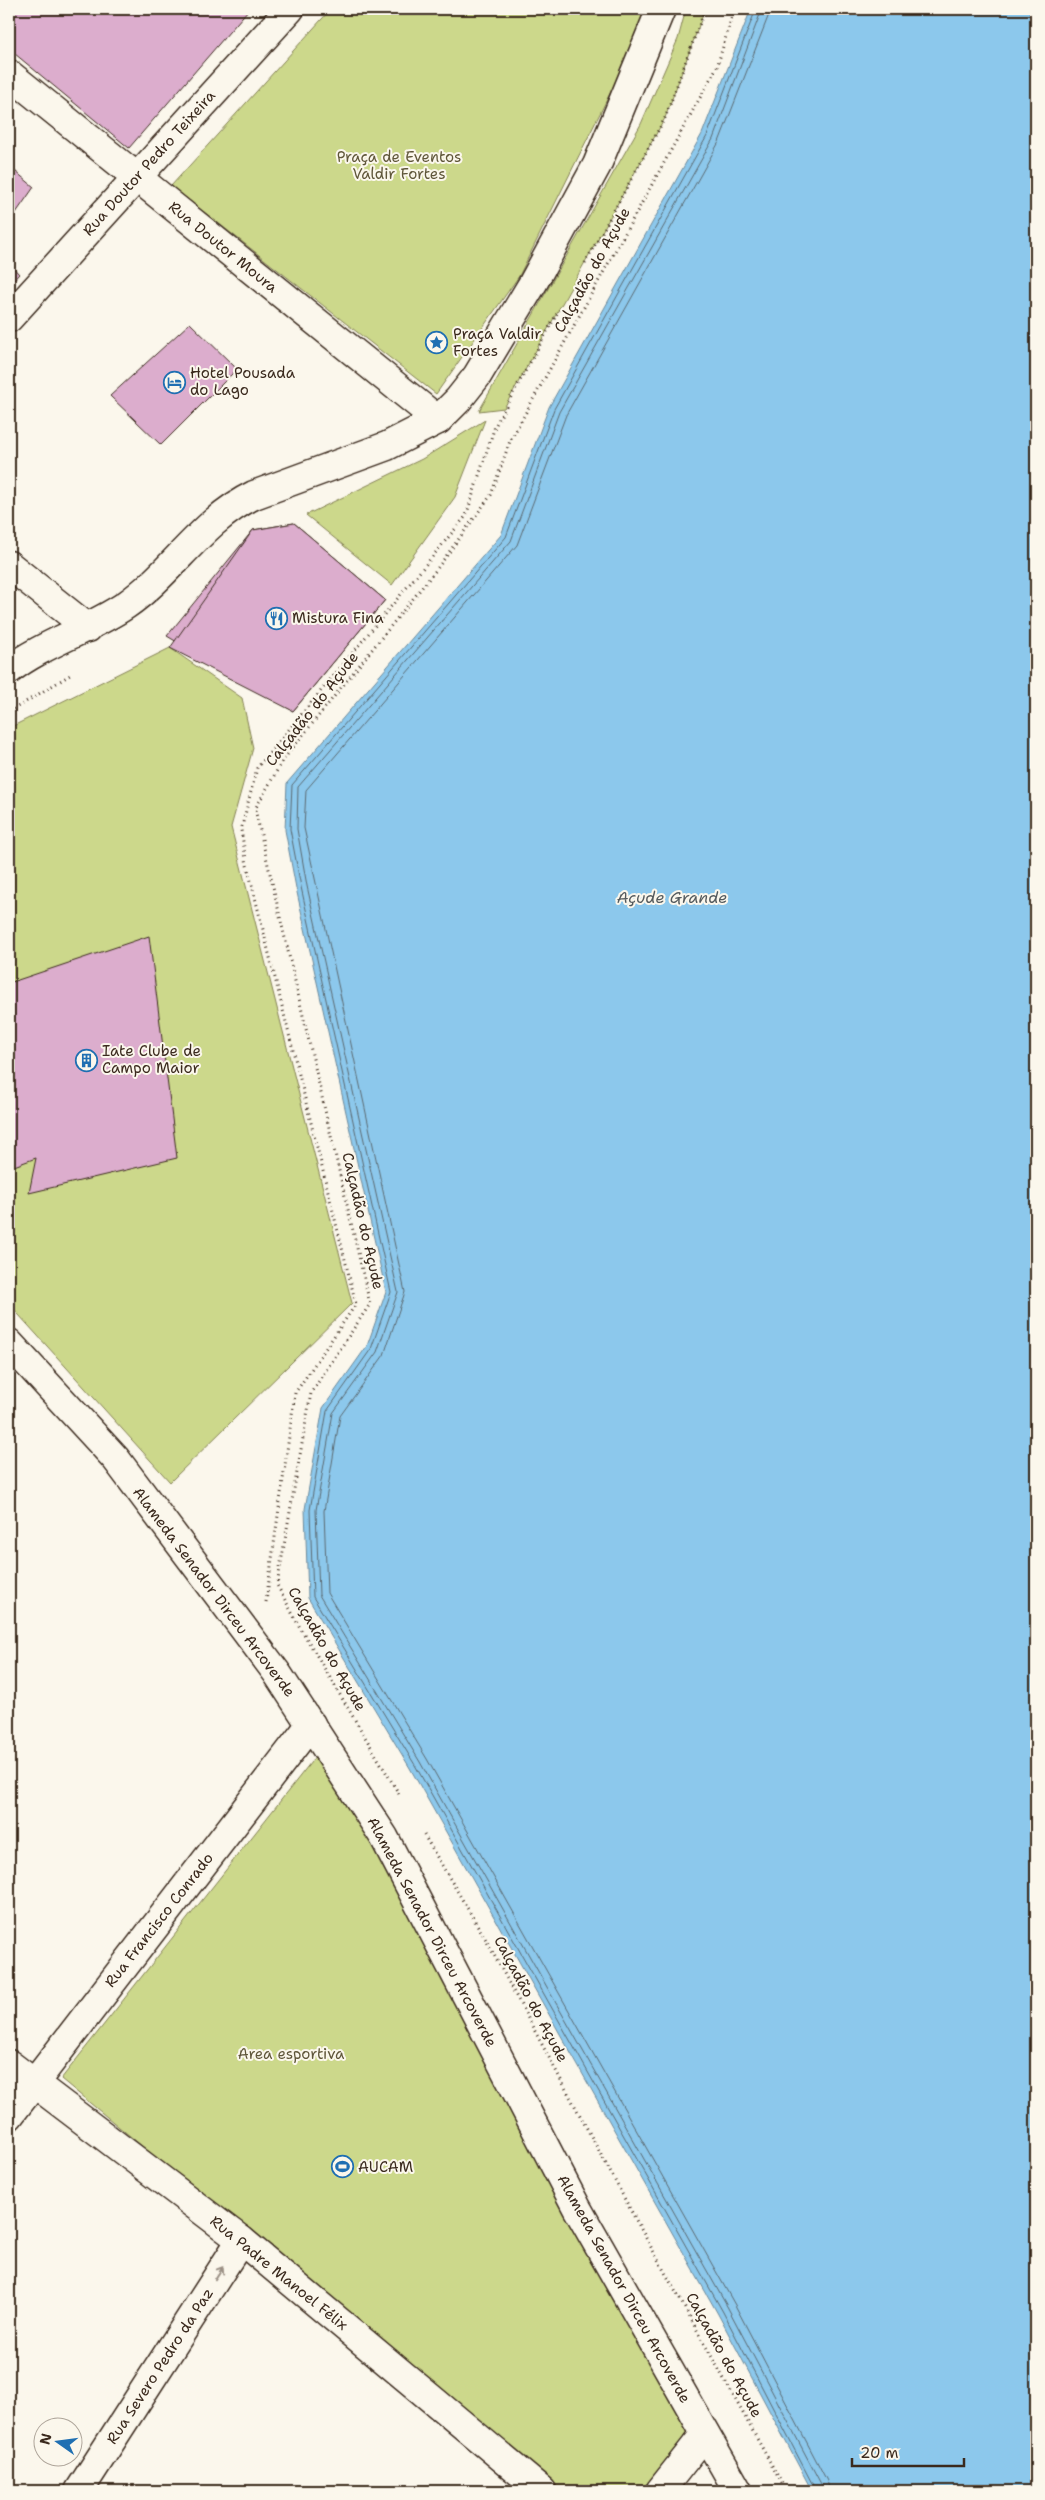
<svg xmlns="http://www.w3.org/2000/svg" width="1045" height="2500" font-family="'Shantell Sans',sans-serif">
<style>
.green{fill:#ccd88b;stroke:#848154}
.water{fill:#8cc8ec;stroke:#6c899a}
.lines{fill:none;stroke-linecap:round;stroke-linejoin:round}
.shore{stroke:#5b6970;stroke-width:1}
.building{fill:#dcadcd;stroke:#3b2a1e}
.minor-casing{stroke:#3b2a1e;stroke-width:31}
.path{stroke:#3b2a1e;stroke-width:3;stroke-dasharray:1 4;stroke-linecap:butt}
.minor{stroke:#fbf7ec;stroke-width:28}
.oneway{stroke:#9b9085}
.labels{text-anchor:middle;dominant-baseline:central;stroke-width:4;stroke-linejoin:round;paint-order:stroke}
.park-label{font-size:15px;fill:#5f5639;stroke:#fbf7ec}
.street-label{font-size:15px;fill:#3b2a1e;stroke:#fbf7ec}
.poi-label{font-size:15px;fill:#3b2a1e;stroke:#fbf7ec;text-anchor:start}
.water-label{font-size:16px;font-style:italic;fill:#53595c;stroke:#fbf7ec}
</style>
<rect width="100%" height="100%" fill="#fbf7ec"/>
<filter id="ink" filterUnits="userSpaceOnUse"><feTurbulence type="fractalNoise" baseFrequency=".02" numOctaves="2"/><feDisplacementMap in="SourceGraphic" scale="10" xChannelSelector="R" yChannelSelector="G"/><feConvolveMatrix kernelMatrix="1 2 1 2 8 2 1 2 1" color-interpolation-filters="sRGB"/></filter>
<g filter="url(#ink)">
<g class="green">
<polygon points="331,9 646,9 641,31 519,276 436,394 171,186"/>
<polygon points="686,9 705,9 665,118 504,408 479,411 641,124 678,39"/>
<polygon points="485,420 455,497 392,585 306,515 422,459"/>
<polygon points="170,648 242,698 253,748 231,827 352,1303 170,1482 9,1304 9,728"/>
<polygon points="315,1757 377,1842 691,2434 644,2491 559,2491 61,2079"/>
</g>
<polygon class="water" points="751,9 1036,9 1036,2491 812,2491 718,2314 410,1768 308,1598 305,1509 323,1408 367,1346 386,1292 296,888 285,830 287,783 501,535 549,407 702,134"/>
<g class="lines">
<g class="shore">
<polyline points="756,9 707,136 554,409 506,537 292,785 290,829 301,887 391,1292 371,1349 327,1411 310,1510 313,1597 415,1765 723,2312 816,2491"/>
<polyline points="762,9 713,139 559,412 511,541 298,787 297,829 307,886 398,1292 377,1352 333,1413 316,1510 319,1595 420,1762 728,2308 821,2484 822,2491"/>
<polyline points="769,9 768,17 719,142 566,415 517,545 306,790 304,828 405,1292 384,1355 340,1416 324,1511 327,1593 427,1759 735,2305 827,2481 830,2491"/>
</g>
</g>
<g class="building">
<polygon points="9,9 249,9 129,148 9,49"/>
<polygon points="9,166 34,187 9,223"/>
<polygon points="9,263 19,274 9,285"/>
<polygon points="190,323 237,369 161,445 110,396"/>
<polygon points="294,523 385,600 293,711 167,636 253,530"/>
<polygon points="294,523 385,600 293,711 170,648 253,530"/>
<polygon points="149,936 177,1158 29,1193 36,1158 14,1166 9,1136 9,983"/>
</g>
<g class="lines">
<defs>
<g id="minor">
<polyline points="9,74 438,420"/>
<polyline points="9,318 290,9"/>
<polyline points="9,565 88,628"/>
<path d="M 9,670 C 42,644 89,630 126,605 C 173,572 201,521 254,495 L 387,446 L 438,420 L 458,400 L 477,376 L 533,283 L 597,165 L 661,9"/>
<polyline points="9,1343 116,1459 277,1673 384,1837 577,2208 738,2491"/>
<polyline points="9,2064 241,2240 542,2491"/>
<polyline points="9,2116 311,1724"/>
<polyline points="79,2491 241,2240"/>
<polyline points="660,2491 705,2434"/>
</g>
</defs>
<use href="#minor" class="minor-casing"/>
<g class="path">
<polyline points="585,263 665,118 705,9"/>
<polyline points="9,712 70,675"/>
<polyline points="266,1602 295,1393 356,1304 247,865 241,830 257,768 466,516 495,426 559,310"/>
<polyline points="399,1794 298,1624 277,1585 311,1393 370,1304 255,809 283,760 436,570 491,495 510,441 717,67 734,9"/>
<polyline points="424,1835 485,1938 636,2220 786,2491"/>
</g>
<use href="#minor" class="minor"/>
</g>
<defs><path id="oneway-shaft" d="M-6 0H5M1.5-3L5.5 0L1.5 3" fill="none" stroke-width="1.6" stroke-linecap="round" stroke-linejoin="round" transform="scale(1.25)"/></defs>
<use class="oneway" href="#oneway-shaft" transform="translate(219 2273) rotate(-57)"/>
</g>
<defs>
<symbol id="sight-ring" viewBox="-11 -11 22 22"><circle r="9.5" fill="#fbf7ec" stroke="#1f6fb2" stroke-width="1.5"/><path d="M0-6L1.8-2.2L6-1.7L2.9 1.2L3.7 5.4L0 3.3L-3.7 5.4L-2.9 1.2L-6-1.7L-1.8-2.2Z" fill="#1f6fb2"/></symbol>
<symbol id="hotel-ring" viewBox="-11 -11 22 22"><circle r="9.5" fill="#fbf7ec" stroke="#1f6fb2" stroke-width="1.5"/><path d="M-6-4.5h1.5V1H6V5H4.5V3h-9V5H-6ZM-4 0a1.8 1.8 0 1 1 3.6 0ZM.5 0V-2.5h3Q6-2.5 6 0Z" fill="#1f6fb2"/></symbol>
<symbol id="restaurant-ring" viewBox="-11 -11 22 22"><circle r="9.5" fill="#fbf7ec" stroke="#1f6fb2" stroke-width="1.5"/><path d="M-5-6h1v4h1v-4h1v4h1v-4h1v5L-1.5 .5V6h-2V.5L-5-1ZM5-6V6H3V1.5H1.5Q1.5-4 5-6Z" fill="#1f6fb2"/></symbol>
<symbol id="building-ring" viewBox="-11 -11 22 22"><circle r="9.5" fill="#fbf7ec" stroke="#1f6fb2" stroke-width="1.5"/><path d="M-4-6H4V6H1V3H-1V6H-4ZM-2.5-4.3h1.7v1.8h-1.7ZM.8-4.3h1.7v1.8H.8ZM-2.5-1h1.7V.8h-1.7ZM.8-1h1.7V.8H.8Z" fill="#1f6fb2"/></symbol>
<symbol id="stadium-ring" viewBox="-11 -11 22 22"><circle r="9.5" fill="#fbf7ec" stroke="#1f6fb2" stroke-width="1.5"/><path d="M0-5a6.5 5 0 1 0 0 10a6.5 5 0 1 0 0-10ZM-3.5-1.8h7v3.6h-7Z" fill="#1f6fb2"/></symbol>
</defs>
<g fill-rule="evenodd">
<use href="#sight-ring" x="424" y="330" width="25" height="25"/>
<use href="#hotel-ring" x="162" y="370" width="25" height="25"/>
<use href="#restaurant-ring" x="264" y="606" width="25" height="25"/>
<use href="#building-ring" x="74" y="1048" width="25" height="25"/>
<use href="#stadium-ring" x="330" y="2154" width="25" height="25"/>
</g>
<g class="labels">
<g class="park-label">
<text x="399" y="157">Praça de Eventos<tspan x="399" dy="17">Valdir Fortes</tspan></text>
<text x="291" y="2054">Area esportiva</text>
</g>
<g class="street-label">
<text transform="translate(149 163) rotate(-48)">Rua Doutor Pedro Teixeira</text>
<text transform="translate(223 247) rotate(39)">Rua Doutor Moura</text>
<text transform="translate(592 270) rotate(-61)">Calçadão do Açude</text>
<text transform="translate(312 709) rotate(-52)">Calçadão do Açude</text>
<text transform="translate(363 1221) rotate(77)">Calçadão do Açude</text>
<text transform="translate(214 1592) rotate(53)">Alameda Senador Dirceu Arcoverde</text>
<text transform="translate(327 1649) rotate(60)">Calçadão do Açude</text>
<text transform="translate(159 1920) rotate(-52)">Rua Francisco Conrado</text>
<text transform="translate(432 1932) rotate(62)">Alameda Senador Dirceu Arcoverde</text>
<text transform="translate(531 1999) rotate(62)">Calçadão do Açude</text>
<text transform="translate(279 2273) rotate(39)">Rua Padre Manoel Félix</text>
<text transform="translate(624 2289) rotate(61)">Alameda Senador Dirceu Arcoverde</text>
<text transform="translate(724 2355) rotate(61)">Calçadão do Açude</text>
<text transform="translate(160 2366) rotate(-57)">Rua Severo Pedro da Paz</text>
</g>
<g class="poi-label">
<text x="453" y="334">Praça Valdir<tspan x="453" dy="17">Fortes</tspan></text>
<text x="190" y="373">Hotel Pousada<tspan x="190" dy="17">do Lago</tspan></text>
<text x="292" y="618">Mistura Fina</text>
<text x="102" y="1051">Iate Clube de<tspan x="102" dy="17">Campo Maior</tspan></text>
<text x="358" y="2167">AUCAM</text>
</g>
<g class="water-label">
<text x="672" y="897">Açude Grande</text>
</g>
</g>
<rect width="1045" height="2500" fill="none" stroke="#fbf7ec" stroke-width="30"/>
<rect x="15" y="15" width="1015" height="2470" fill="none" stroke="#3b2a1e" stroke-width="2" filter="url(#ink)"/>
<g transform="translate(58 2442) rotate(284)"><circle r="24" fill="#fbf7ec" stroke="#aea59a"/>
<path d="M0-4L9 19L0 12L-9 19Z" fill="#1f6fb2"/>
<text y="-8" font-size="14" font-weight="bold" text-anchor="middle" fill="#3b2a1e">N</text>
</g>
<path d="M852 2458v8h112v-8" fill="none" stroke="#3b2a1e" stroke-width="2.5"/>
<text x="860" y="2458" font-size="15" fill="#3b2a1e" stroke="#fbf7ec" stroke-width="4" paint-order="stroke">20 m</text>
</svg>
